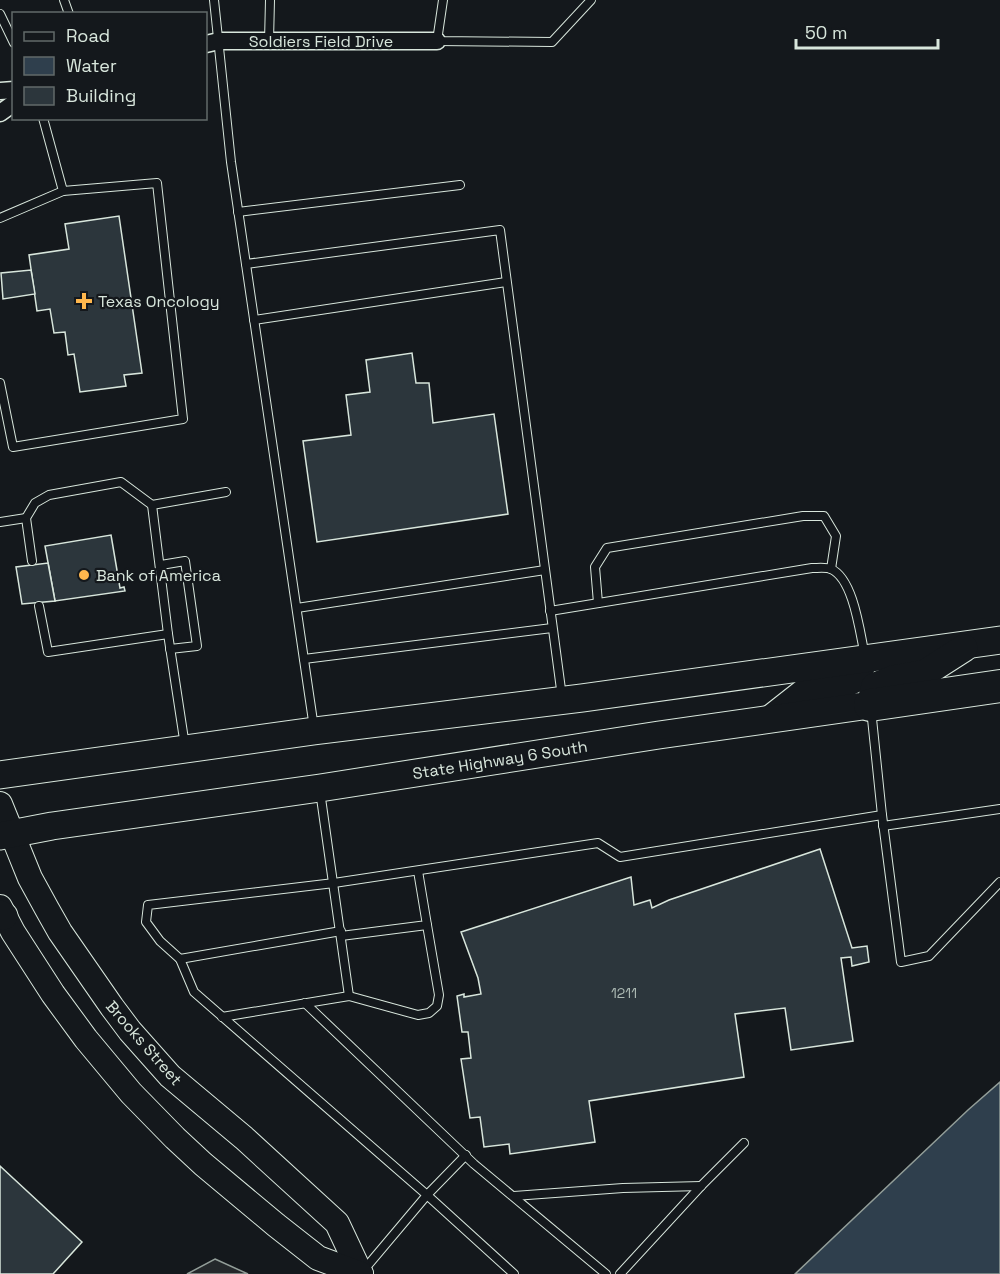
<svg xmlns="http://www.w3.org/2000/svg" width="1000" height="1274" font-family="'Space Grotesk',sans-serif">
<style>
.parking{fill:#24282b;stroke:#939e99;stroke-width:1.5}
.water{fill:#2f3f4d;stroke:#939e99;stroke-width:1.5}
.building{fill:#2c363c;stroke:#d8e6dc;stroke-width:1.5}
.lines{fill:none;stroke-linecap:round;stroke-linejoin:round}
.lane-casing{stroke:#d8e6dc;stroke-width:10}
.street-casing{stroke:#d8e6dc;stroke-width:19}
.secondary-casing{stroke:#d8e6dc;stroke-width:26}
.primary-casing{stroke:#d8e6dc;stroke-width:29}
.highway-casing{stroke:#d8e6dc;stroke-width:34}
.lane{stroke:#14181c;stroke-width:8}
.street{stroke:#14181c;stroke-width:16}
.secondary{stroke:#14181c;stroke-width:24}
.primary{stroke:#14181c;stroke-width:27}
.highway{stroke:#14181c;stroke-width:32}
.poi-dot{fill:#ffb74d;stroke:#14181c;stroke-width:2}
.labels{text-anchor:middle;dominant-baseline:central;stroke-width:4.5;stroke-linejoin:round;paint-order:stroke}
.number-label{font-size:14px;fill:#adbab4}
.street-label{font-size:16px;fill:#d8e6dc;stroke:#14181c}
.poi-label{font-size:16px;fill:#d8e6dc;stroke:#14181c;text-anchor:start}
</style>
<rect width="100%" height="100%" fill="#14181c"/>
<polygon class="parking" points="215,1259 248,1274 187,1274"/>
<polygon class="water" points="1000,1082 1000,1274 795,1274 968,1110"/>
<g class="building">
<polygon points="119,216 142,373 124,375 126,386 80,392 74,354 68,355 65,332 54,333 50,309 37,311 29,255 69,249 65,224"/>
<polygon points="31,270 35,294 3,299 1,273"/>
<polygon points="412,353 416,383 429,383 433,423 494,414 508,514 317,542 303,441 351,435 346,395 370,392 366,360"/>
<polygon points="111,535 120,588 124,587 125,591 55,601 45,546"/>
<polygon points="48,563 55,601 22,604 16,567"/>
<polygon points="820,849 852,948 867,946 869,962 852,966 851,957 841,958 853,1041 791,1050 785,1008 735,1014 744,1077 589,1101 595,1142 510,1154 509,1144 484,1147 480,1117 470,1118 461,1059 471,1058 468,1032 462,1032 457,996 464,994 464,997 481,994 478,978 461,932 631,877 634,905 650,900 652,908 669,900"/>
<polygon points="0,1166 82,1242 53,1274 0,1274"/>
</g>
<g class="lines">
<defs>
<g id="lane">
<polyline points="64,0 69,14"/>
<polyline points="214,0 231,162 314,728"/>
<polyline points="443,0 437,41 552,42 591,0"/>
<polyline points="0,14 14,43"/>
<polyline points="269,41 270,0"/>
<polyline points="238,212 460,185"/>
<polyline points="0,218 63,191 43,118"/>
<polyline points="246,264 500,230 562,697"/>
<polyline points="254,320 506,282"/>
<polyline points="0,383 13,447 183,419 157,183 63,191"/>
<polyline points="152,505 226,492"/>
<polyline points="0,522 26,518"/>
<polyline points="32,561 26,518 35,503 49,495 121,482 152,505 168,634 185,746"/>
<polyline points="161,565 185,561 197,646 170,649"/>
<polyline points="598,603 595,567 607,548 803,516 824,516 836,536 831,569"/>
<polyline points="39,606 48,652 168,634"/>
<polyline points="297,608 545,570"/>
<path d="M 550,611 L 812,568 C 818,568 827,567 831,569 C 854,579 860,634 865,656"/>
<polyline points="304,659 552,628"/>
<polyline points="871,709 882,815 901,962 929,956 1000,882"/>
<polyline points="320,791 349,996"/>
<polyline points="883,826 1000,809"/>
<polyline points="341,931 180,959 194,992 427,1195 466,1155"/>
<polyline points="341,936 427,925 418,871"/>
<polyline points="180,959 160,941 146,922 148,905 334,883 598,843 620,857 882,815"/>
<polyline points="305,1003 474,1164 606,1274"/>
<polyline points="222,1017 349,996 418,1015 429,1013 437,1006 439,995 427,925"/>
<polyline points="514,1196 623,1188 701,1186"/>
<polyline points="363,1271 427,1195 514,1274"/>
<polyline points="620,1274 701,1186 744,1143"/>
</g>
<g id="street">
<polyline points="206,44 219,41 437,41"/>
<polyline points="0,91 14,90"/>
<polyline points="0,113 14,103"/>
</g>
<g id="secondary">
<polyline points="0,804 30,878 47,909 60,932 112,1007 130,1031 170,1076 244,1138 337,1223 361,1274"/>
<polyline points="0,907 13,932 53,994 86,1039 131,1093 175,1138 203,1164 276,1225 318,1258 361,1274"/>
</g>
<g id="primary">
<polyline points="773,717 806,691 841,686 855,679 865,659"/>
<polyline points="0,775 314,731 582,698 1000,640"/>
<polyline points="0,836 52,826 320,788 659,735 870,705 875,686 893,679 925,673 964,648"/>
<polyline points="0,914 4,916"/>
</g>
<polyline id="highway" points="870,705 1000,686"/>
</defs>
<use href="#lane" class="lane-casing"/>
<use href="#street" class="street-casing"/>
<use href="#secondary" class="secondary-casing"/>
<use href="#primary" class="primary-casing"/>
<use href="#highway" class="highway-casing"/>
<use href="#lane" class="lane"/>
<use href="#street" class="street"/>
<use href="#secondary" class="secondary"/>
<use href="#primary" class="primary"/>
<use href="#highway" class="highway"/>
</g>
<g class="poi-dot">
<path d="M81 292h6v6h6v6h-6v6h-6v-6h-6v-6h6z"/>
<circle cx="84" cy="575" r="6"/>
</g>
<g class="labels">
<g class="number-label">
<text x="624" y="993">1211</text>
</g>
<g class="street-label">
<text x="321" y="41">Soldiers Field Drive</text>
<text transform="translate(500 760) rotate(-9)">State Highway 6 South</text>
<text transform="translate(144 1043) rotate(49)">Brooks Street</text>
</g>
<g class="poi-label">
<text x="98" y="301">Texas Oncology</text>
<text x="96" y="575">Bank of America</text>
</g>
</g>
<rect x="12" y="12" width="195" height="108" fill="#14181c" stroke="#626a69" stroke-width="1.5"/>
<rect x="24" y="32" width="30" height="9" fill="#14181c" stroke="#626a69" stroke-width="1.5"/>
<text x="66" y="42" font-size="18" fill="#d8e6dc">Road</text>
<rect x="24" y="57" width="30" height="18" fill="#2f3f4d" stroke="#626a69" stroke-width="1.5"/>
<text x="66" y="72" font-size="18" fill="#d8e6dc">Water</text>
<rect x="24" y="87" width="30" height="18" fill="#2c363c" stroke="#626a69" stroke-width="1.5"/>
<text x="66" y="102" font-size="18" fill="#d8e6dc">Building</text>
<path d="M796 39v9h142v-9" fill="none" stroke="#d8e6dc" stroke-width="3"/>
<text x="805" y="39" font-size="18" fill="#d8e6dc" stroke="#14181c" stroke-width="4.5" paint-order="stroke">50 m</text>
</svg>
